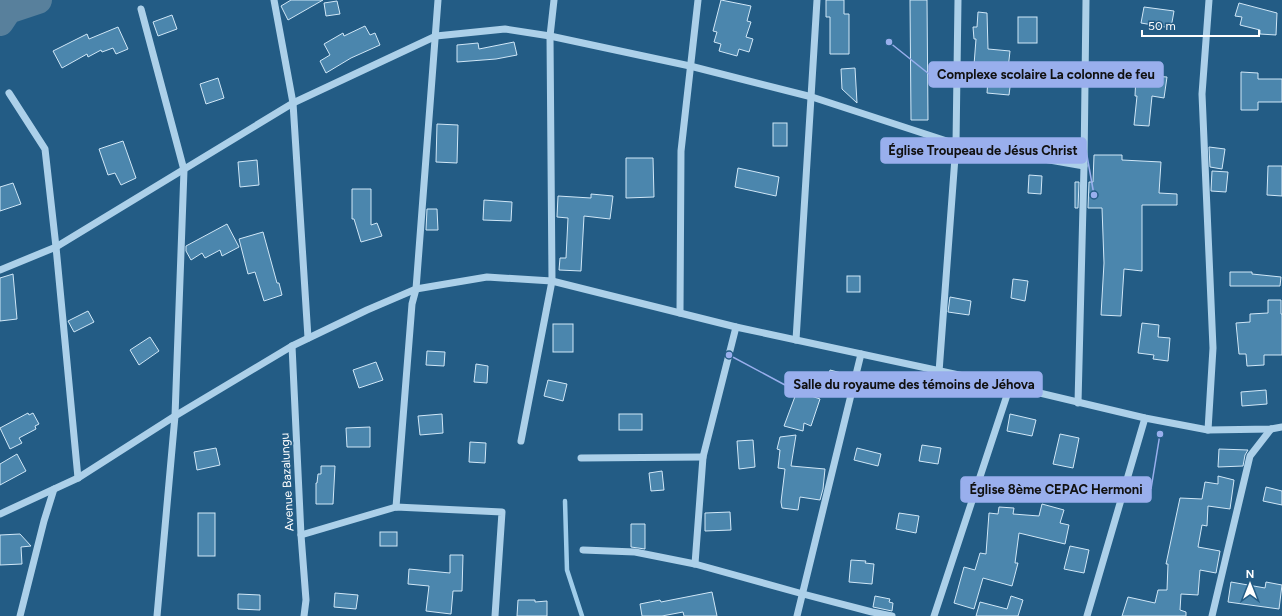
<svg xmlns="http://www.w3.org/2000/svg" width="1282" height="616" font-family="Figtree,sans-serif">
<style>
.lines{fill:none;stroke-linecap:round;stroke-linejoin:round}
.stream{stroke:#a0cdea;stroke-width:4.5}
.river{stroke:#58809c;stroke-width:28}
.building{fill:#4b86ad;stroke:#d0e7f7}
.minor{stroke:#acd0e9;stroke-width:7}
.labels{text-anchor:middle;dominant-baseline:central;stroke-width:3.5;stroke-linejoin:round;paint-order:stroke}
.street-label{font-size:12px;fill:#fff;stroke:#235c85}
.leader{fill:none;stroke:#99afed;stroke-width:1.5}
.callout-dot{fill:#99afed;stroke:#235c85;stroke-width:1.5}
.callout{fill:#99afed;stroke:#99afed;stroke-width:1.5}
.callout-label{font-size:13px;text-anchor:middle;font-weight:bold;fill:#111}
</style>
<rect width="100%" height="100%" fill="#235c85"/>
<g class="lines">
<polyline class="stream" points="565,501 567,570 582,616"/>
<polyline class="river" points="0,22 8,10 38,0"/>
</g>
<g class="building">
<polygon points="291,0 323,0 288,20 281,6"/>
<polygon points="721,0 751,6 747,21 751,22 746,37 753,39 749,52 739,49 737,56 719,51 721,44 714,42 717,32 713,31"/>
<polygon points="826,0 844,0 844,14 849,14 849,54 830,54 830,17 826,17"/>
<polygon points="910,0 927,0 928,120 911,120"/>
<polygon points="337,1 340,14 326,16 324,3"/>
<polygon points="1239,3 1277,13 1276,35 1260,34 1260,30 1240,25 1242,17 1235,16"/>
<polygon points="1144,7 1174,11 1171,28 1141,23"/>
<polygon points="978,12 987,13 988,49 1010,51 1007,78 1011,79 1009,95 987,93 989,66 974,65 976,39 974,39 973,27 977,27"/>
<polygon points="172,15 177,29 158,36 153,22"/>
<rect x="1018" y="17" width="19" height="26"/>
<polygon points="365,26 370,35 375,33 380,45 351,58 326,73 320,61 330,55 324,44 343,33 344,36"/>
<polygon points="118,27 128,49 116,54 113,48 102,52 101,50 88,57 87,54 62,68 53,51 87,34 89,39"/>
<polygon points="514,42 517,55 496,59 457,62 457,45 478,43 479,49"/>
<polygon points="855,68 857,103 842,89 841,69"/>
<polygon points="1241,72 1258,73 1258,79 1282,79 1282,102 1258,102 1258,110 1241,110"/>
<polygon points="1136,75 1167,77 1164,98 1152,96 1149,126 1134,125 1137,96 1135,96"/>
<polygon points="218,78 224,98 206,104 200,84"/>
<rect x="773" y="123" width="14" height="23"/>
<polygon points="437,124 458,125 457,163 436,162"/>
<polygon points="123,141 136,178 121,185 115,173 108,175 99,149"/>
<polygon points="1209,147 1225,149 1222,169 1210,167"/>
<polygon points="1094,155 1122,155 1122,160 1161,162 1159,193 1177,194 1177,205 1142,205 1142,271 1124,269 1121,316 1101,315 1104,263 1102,208 1088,208 1089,182 1093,182"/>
<polygon points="626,158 653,158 654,197 626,198"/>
<polygon points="257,160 259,185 240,187 238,162"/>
<polygon points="1268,166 1282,166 1282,196 1267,195"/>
<polygon points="738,168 779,177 776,196 735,187"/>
<polygon points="1212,171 1228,172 1226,192 1211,191"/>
<polygon points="1029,175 1042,176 1041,194 1028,193"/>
<polygon points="1075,182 1079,182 1078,208 1075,208"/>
<polygon points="13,183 21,204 0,211 0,187"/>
<polygon points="352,189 371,189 371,225 377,223 382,236 361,242 354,219 352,219"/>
<polygon points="591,194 613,196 610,219 584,216 581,271 559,270 560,258 566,258 568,218 557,217 558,196 591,198"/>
<polygon points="484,200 512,202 511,221 483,220"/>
<polygon points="427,209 437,209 438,230 426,230"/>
<polygon points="227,224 239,247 222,256 220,250 205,258 202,253 191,260 186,251 186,246"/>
<polygon points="263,232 277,283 279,283 282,295 264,301 255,272 248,274 239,239"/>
<polygon points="1230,272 1252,272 1252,274 1281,277 1280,286 1230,286"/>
<polygon points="13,274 17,319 0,321 0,278"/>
<rect x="847" y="276" width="13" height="16"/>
<polygon points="1013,279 1028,281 1025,301 1011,298"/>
<polygon points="950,297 971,301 969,315 948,312"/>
<polygon points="1268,300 1281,300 1281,314 1282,314 1282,355 1264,355 1264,365 1247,366 1246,354 1239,354 1236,323 1250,322 1250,314 1268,313"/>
<polygon points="88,311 94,322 74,332 68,321"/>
<polygon points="1142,323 1159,325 1158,337 1170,338 1168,361 1153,359 1154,355 1138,353"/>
<rect x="553" y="324" width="20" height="28"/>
<polygon points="150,337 159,351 139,365 130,350"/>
<polygon points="427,351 445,352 444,366 426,365"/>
<polygon points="376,362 383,380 359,388 353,370"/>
<polygon points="476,364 488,366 487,383 474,382"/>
<polygon points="830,370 849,375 846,388 827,383"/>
<polygon points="548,380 567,384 563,401 544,396"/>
<polygon points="1266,390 1267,404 1242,406 1241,392"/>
<polygon points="797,391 820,399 811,426 804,423 803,431 784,426"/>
<polygon points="28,413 29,415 33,413 39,424 35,426 36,429 19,438 22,443 10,449 0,428"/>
<polygon points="442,414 443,433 420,435 418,416"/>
<rect x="619" y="414" width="23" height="16"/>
<polygon points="1010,414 1036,420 1032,436 1007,431"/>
<polygon points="370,427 370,447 347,447 346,428"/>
<polygon points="1060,434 1079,438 1073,468 1053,464"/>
<polygon points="796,435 791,466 825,469 823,489 820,500 800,497 798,510 782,508 781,502 785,469 778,468 780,450 777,449 780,437"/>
<polygon points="753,440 755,467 739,469 737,441"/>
<polygon points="470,442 486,443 485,463 469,462"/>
<polygon points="922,445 941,448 938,464 919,461"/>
<polygon points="216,448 220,465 197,470 194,452"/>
<polygon points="857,448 881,454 878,466 854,460"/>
<polygon points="1219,449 1248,450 1245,455 1243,466 1218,467"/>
<polygon points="17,454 26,471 0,485 0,464"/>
<polygon points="321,466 335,466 333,504 316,504 316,483 317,483 318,474 321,474"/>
<polygon points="662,471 664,490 651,491 649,473"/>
<polygon points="1218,476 1234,480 1230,509 1208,506 1207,526 1202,525 1198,547 1220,551 1216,573 1200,570 1198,595 1181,594 1180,610 1186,612 1186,616 1122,616 1128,597 1155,603 1158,590 1167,590 1168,564 1166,564 1180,498 1202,499 1205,482 1218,484"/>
<polygon points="1266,487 1282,491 1282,505 1263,501"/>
<polygon points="1042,504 1064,510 1060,523 1069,525 1065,544 1019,533 1015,563 1018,563 1012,586 983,578 974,609 954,603 964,567 975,570 980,553 986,554 989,513 998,514 999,507 1014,508 1013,514 1039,516"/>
<polygon points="730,512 731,530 705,531 705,513"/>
<rect x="198" y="513" width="17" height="43"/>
<polygon points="899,513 919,516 916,533 896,529"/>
<polygon points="631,524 645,524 645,549 631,547"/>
<rect x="380" y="532" width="17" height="14"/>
<polygon points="20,534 31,546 21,547 22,564 0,565 0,535"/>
<polygon points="1070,546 1089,550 1084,573 1064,569"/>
<polygon points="450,555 463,555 462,591 453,591 451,614 426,611 429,586 408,584 409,569 450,573"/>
<polygon points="851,560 866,561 865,563 874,564 872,584 849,582"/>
<polygon points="1231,582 1265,588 1266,582 1282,585 1279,609 1228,602"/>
<polygon points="712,592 717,616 684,616 683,612 662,616 642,616 640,604 660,600 661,602"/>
<polygon points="335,593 358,595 356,609 334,607"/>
<polygon points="238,594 260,595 260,610 238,609"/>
<polygon points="875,596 890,599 889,602 893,603 892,611 873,607"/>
<polygon points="1011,596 1023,600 1018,616 976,616 980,602 1007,609"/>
<polygon points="518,600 535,600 535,602 547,601 547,616 517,616"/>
</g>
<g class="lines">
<g class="minor">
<polyline points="274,0 293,103 308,338"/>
<polyline points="141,9 184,170 175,416 157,616"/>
<polyline points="9,93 45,149 56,247 78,478"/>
<polyline points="0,270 56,247 293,103 436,36 505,29 550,36 690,66 812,97 956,144 1084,166"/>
<polyline points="680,313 681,151 698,0"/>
<polyline points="796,340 817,0"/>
<polyline points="292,346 301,535 306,600 304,616"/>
<polyline points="939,372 956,144 958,0"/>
<polyline points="1078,403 1084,166 1086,0"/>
<polyline points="1208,430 1213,348 1202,94 1209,0"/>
<polyline points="521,441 552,281 550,36 554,0"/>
<polyline points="581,458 703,457"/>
<polyline points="396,507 412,304 416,289 438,0"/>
<polyline points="0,514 78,478 175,416 292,346 367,310 416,289 487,277 552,281 736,327 1010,386 1145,418 1208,430 1271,429 1282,427"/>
<polyline points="301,535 396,507 502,512 495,616"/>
<polyline points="583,550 635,552 695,564 803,594 872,612 892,616"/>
<polyline points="695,564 703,457 736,327"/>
<polyline points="20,616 44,521 54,489"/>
<polyline points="797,616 861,354"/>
<polyline points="934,616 1010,386"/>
<polyline points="1087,616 1145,418"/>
<polyline points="1212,616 1250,456 1271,429"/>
</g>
</g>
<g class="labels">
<g class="street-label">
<text transform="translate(287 482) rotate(-93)">Avenue Bazalungu</text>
</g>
</g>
<path class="leader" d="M889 42L929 74M1094 195L1086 150M729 355L785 385M1160 434L1151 489"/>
<g class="callout-dot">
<circle cx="889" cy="42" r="4"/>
<circle cx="1094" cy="195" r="4"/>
<circle cx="729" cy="355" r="4"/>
<circle cx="1160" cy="434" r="4"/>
</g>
<g class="callout">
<rect x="929" y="62" width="234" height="25" rx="4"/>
<rect x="881" y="138" width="205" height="25" rx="4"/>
<rect x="785" y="372" width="257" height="25" rx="4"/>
<rect x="961" y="477" width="190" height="25" rx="4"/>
</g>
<g class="callout-label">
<text x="1046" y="79">Complexe scolaire La colonne de feu</text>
<text x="983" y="155">Église Troupeau de Jésus Christ</text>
<text x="914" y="389">Salle du royaume des témoins de Jéhova</text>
<text x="1056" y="494">Église 8ème CEPAC Hermoni</text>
</g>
<g transform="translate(1250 584)" stroke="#235c85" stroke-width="3" paint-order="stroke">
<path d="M0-3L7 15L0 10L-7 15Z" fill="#ffffff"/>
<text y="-6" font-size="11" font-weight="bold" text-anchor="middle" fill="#ffffff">N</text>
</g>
<path d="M1142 30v6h117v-6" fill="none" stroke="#ffffff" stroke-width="2"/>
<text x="1148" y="30" font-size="12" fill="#ffffff" stroke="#235c85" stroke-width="3" paint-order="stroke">50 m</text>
</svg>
